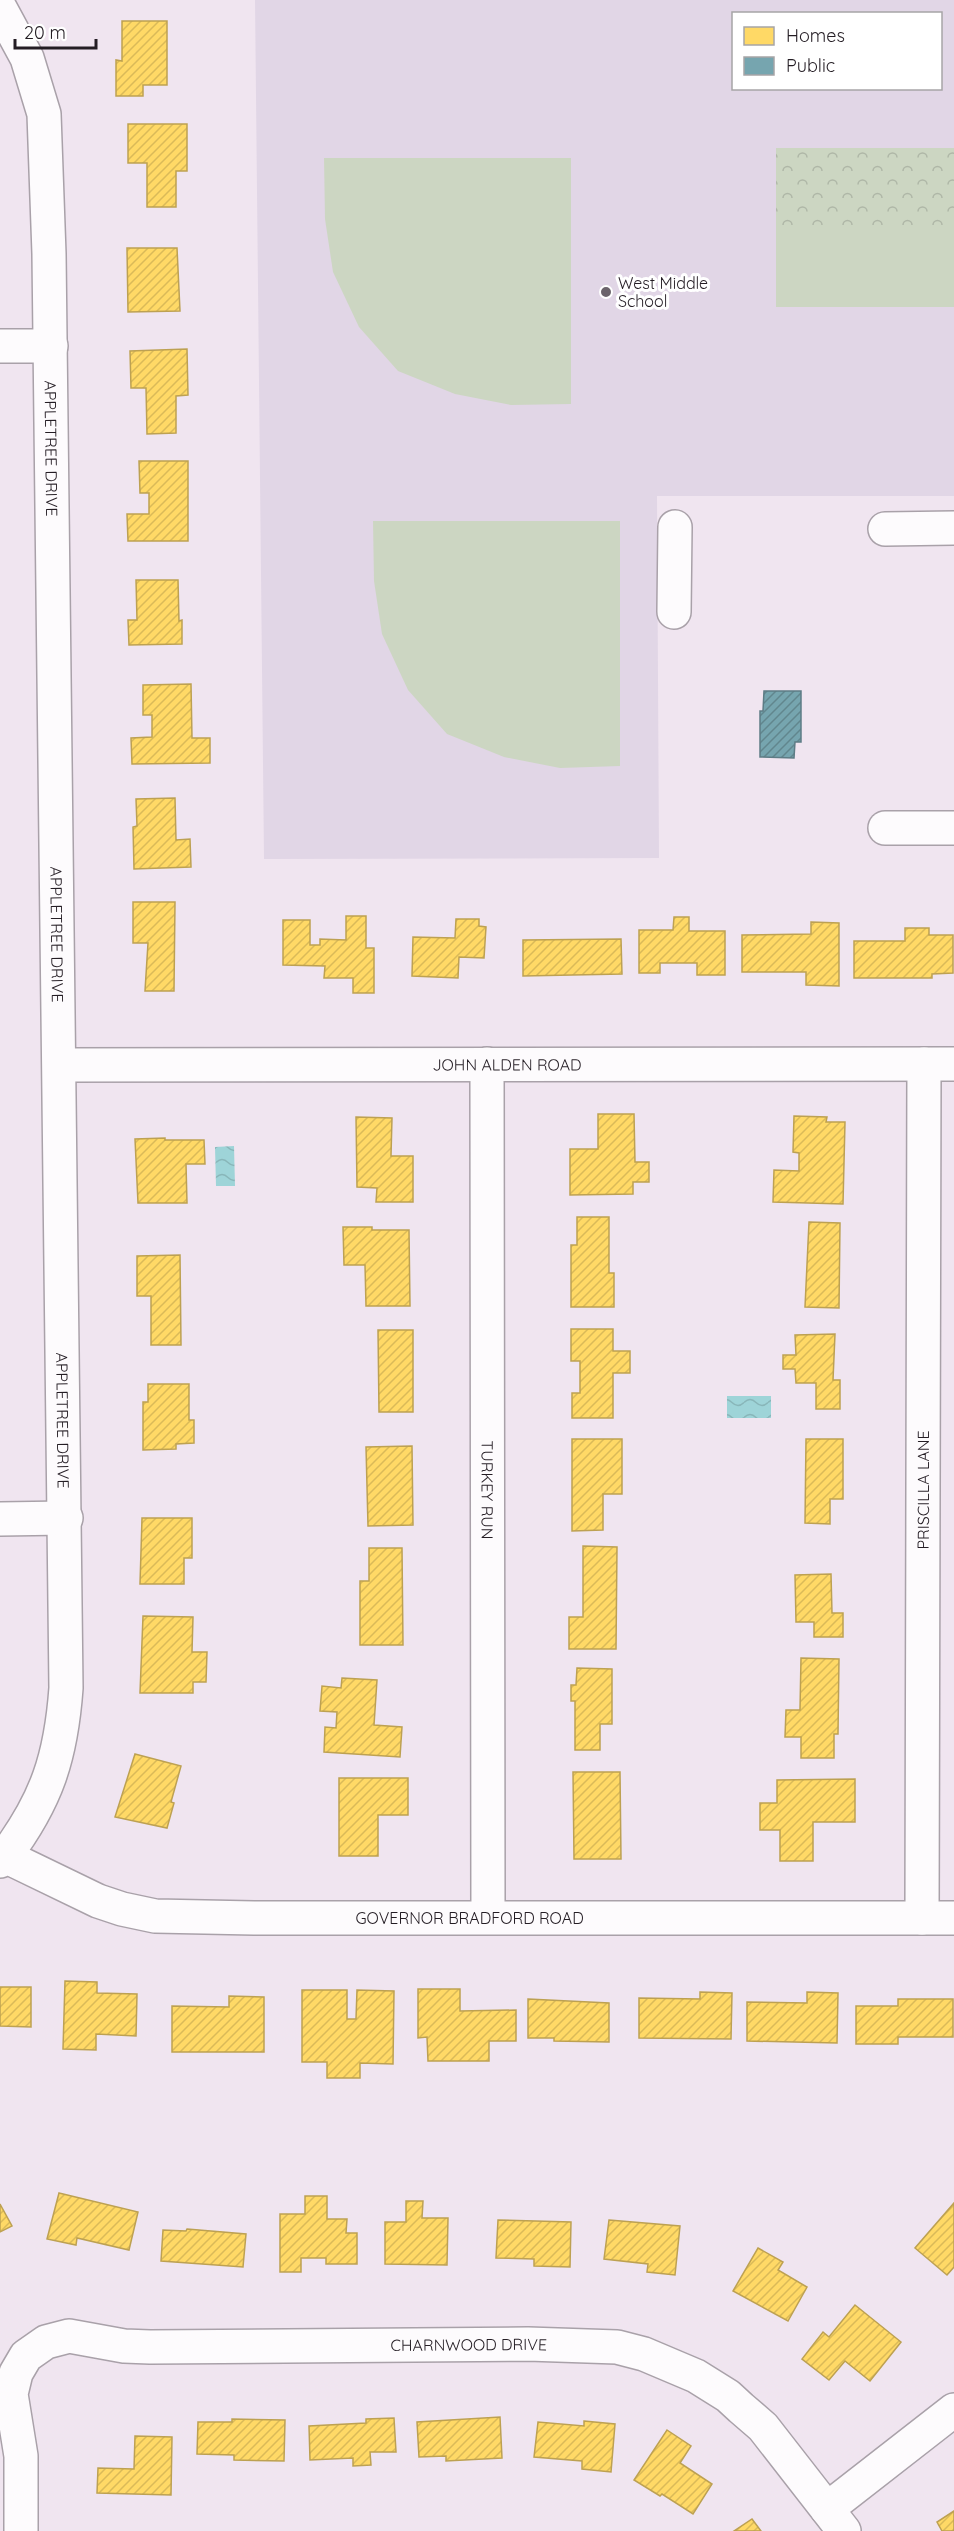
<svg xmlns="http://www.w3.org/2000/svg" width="954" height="2531" font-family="Quicksand,sans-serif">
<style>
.education{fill:#e1d6e6;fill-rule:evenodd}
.forest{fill:url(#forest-crowns)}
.garden{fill:#ccd6c2}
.water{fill:url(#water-waves)}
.homes{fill:url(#homes-hatch);stroke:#bda152;stroke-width:1.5}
.public{fill:url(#public-hatch);stroke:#5d7c85;stroke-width:1.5}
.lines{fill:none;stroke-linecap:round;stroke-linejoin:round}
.minor-casing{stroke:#a9a1a9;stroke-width:36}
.minor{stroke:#fdfbfd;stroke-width:33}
.poi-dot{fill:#6b636b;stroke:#fff;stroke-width:2}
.labels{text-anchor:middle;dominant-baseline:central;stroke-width:6;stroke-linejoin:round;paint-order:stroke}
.poi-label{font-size:16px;fill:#241d24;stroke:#fff;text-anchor:start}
.street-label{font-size:16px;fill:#241d24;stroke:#fff}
</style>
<defs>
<pattern id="forest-crowns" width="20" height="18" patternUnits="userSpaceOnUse" patternTransform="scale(1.5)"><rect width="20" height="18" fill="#ccd6c2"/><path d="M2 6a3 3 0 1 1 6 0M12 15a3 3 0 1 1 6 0" fill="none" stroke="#afb7a7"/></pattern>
<pattern id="water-waves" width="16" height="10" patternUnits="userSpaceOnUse" patternTransform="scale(1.5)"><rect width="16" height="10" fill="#9ed4d8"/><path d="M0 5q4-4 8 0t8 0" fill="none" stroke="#88b6b9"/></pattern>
<pattern id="homes-hatch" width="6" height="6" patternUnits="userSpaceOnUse" patternTransform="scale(1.5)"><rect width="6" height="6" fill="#ffd966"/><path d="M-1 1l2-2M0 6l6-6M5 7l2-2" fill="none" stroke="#daba58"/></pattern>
<pattern id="public-hatch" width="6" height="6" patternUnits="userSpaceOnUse" patternTransform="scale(1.5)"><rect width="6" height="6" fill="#76a5af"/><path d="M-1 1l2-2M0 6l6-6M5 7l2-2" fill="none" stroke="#61868e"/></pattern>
</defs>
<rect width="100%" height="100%" fill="#f0e5f0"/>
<path class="education" d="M 255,0 L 954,0 L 954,496 L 657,496 L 659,858 L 264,859 ZM 734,14 L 940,14 L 940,88 L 734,88 Z"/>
<rect class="forest" x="776" y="148" width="178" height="84"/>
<g class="garden">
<polygon points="324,158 571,158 571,404 511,405 455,394 398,371 359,327 333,272 325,219"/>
<rect x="776" y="232" width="178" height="75"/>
<polygon points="373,521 620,521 620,766 560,768 504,757 447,734 408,690 382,634 374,581"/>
</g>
<g class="water">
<polygon points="234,1146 235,1186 216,1186 215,1147"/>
<rect x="727" y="1396" width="44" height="22"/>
</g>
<g class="homes">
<polygon points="122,21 167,21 167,85 143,85 143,96 116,96 116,60 122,61"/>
<polygon points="128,124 187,124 187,171 176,171 176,207 147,207 147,163 128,163"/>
<polygon points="127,248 177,248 180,311 128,312"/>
<polygon points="187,349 188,395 176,396 176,433 147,434 146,388 131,388 130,351"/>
<polygon points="139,461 188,461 188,541 128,541 127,514 149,514 149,493 140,493"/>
<polygon points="136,580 178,580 179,621 182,620 182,644 129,645 128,620 137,620"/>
<polygon points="191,684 192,738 210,738 210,763 132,764 131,738 152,737 152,715 143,715 143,685"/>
<polygon points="175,798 176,840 190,839 191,867 134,869 133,827 137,826 136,799"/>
<polygon points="133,902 175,902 174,991 145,991 148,943 133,943"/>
<polygon points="346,916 366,916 366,948 374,948 374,993 353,993 353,978 324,978 325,966 283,965 283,920 310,920 310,945 320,945 320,939 346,940"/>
<polygon points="674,917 689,917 689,931 725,931 725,975 697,975 697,963 660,963 660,973 639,973 639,930 673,930"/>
<polygon points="456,919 479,919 479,926 486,927 484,958 459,957 458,978 412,976 413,937 455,938"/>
<polygon points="811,922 839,923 839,986 806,985 806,972 742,972 742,935 811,934"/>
<polygon points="905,928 929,928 929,935 953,935 953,973 932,974 932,978 854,978 854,941 905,941"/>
<polygon points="621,939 622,974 523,976 523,940"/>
<polygon points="598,1114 634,1114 635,1162 649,1162 649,1182 633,1182 633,1194 570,1195 570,1149 598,1149"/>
<polygon points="794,1116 827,1117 826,1122 845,1122 843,1204 773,1202 774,1170 799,1171 799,1153 793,1152"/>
<polygon points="356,1117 392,1118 391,1156 413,1156 413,1202 376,1202 377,1188 357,1187"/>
<polygon points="165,1138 165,1140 204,1140 205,1164 186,1164 187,1203 138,1203 135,1139"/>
<polygon points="577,1217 609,1217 609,1273 614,1273 614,1307 571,1307 571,1245 577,1245"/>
<polygon points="809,1222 840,1223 839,1308 805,1307"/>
<polygon points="343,1227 372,1227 372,1230 409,1230 410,1306 366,1306 365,1265 344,1265"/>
<polygon points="180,1255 181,1345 151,1345 151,1296 137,1296 137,1256"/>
<polygon points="571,1329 613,1329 613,1351 630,1351 630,1373 613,1373 613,1418 572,1418 572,1393 580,1393 580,1361 571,1361"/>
<polygon points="378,1330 413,1330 413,1412 379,1412"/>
<polygon points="835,1334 833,1380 840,1380 840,1409 816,1409 816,1383 796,1383 795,1369 783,1369 783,1355 796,1355 795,1335"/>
<polygon points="148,1384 189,1384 189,1420 194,1420 194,1443 176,1444 176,1449 143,1450 143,1402 148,1402"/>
<polygon points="572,1439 622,1439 622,1494 603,1494 603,1530 572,1531"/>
<polygon points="806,1439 843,1439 843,1499 830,1499 830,1524 805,1523"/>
<polygon points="412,1446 413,1525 368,1526 366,1447"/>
<polygon points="142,1518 192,1518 192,1558 184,1558 184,1584 140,1584"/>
<polygon points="583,1546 617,1547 616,1649 569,1649 569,1617 583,1617"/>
<polygon points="369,1548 402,1548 403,1645 360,1645 360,1581 369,1581"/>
<polygon points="831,1574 832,1613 843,1613 843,1637 814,1637 814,1622 796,1622 795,1575"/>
<polygon points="143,1616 193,1617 192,1652 207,1652 206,1682 193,1682 193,1693 140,1693"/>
<polygon points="801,1658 839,1659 838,1734 834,1734 834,1758 801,1758 801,1737 785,1737 786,1710 800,1710"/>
<polygon points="577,1668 612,1669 612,1724 600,1724 600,1750 575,1750 575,1701 571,1701 571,1685 576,1685"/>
<polygon points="342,1678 377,1680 374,1725 402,1727 400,1757 324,1752 325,1727 336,1728 337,1712 320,1711 322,1686 341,1688"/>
<polygon points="135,1754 181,1766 171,1802 174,1803 167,1828 115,1817"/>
<polygon points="573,1772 620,1772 621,1859 574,1859"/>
<polygon points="339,1778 408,1778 408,1815 378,1815 378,1856 339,1856"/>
<polygon points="855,1779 855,1822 813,1822 813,1861 780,1861 780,1830 760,1830 760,1803 777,1803 777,1780"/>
<polygon points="65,1981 97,1982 97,1993 137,1994 136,2036 96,2034 96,2050 63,2049"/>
<polygon points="0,1987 31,1987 31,2027 0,2026"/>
<polygon points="418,1989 460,1989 460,2011 516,2010 516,2041 489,2041 489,2061 428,2061 427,2037 418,2038"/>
<polygon points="302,1990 347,1990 347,2019 356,2019 357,1990 394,1991 393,2064 360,2063 360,2078 327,2078 327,2062 302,2062"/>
<polygon points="700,1992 732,1993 731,2039 639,2038 639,1998 700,1999"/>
<polygon points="807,1992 838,1993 837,2043 747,2041 747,2002 807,2003"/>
<polygon points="229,1996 264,1997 264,2052 172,2052 172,2006 229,2007"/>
<polygon points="528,1999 609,2003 609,2042 554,2041 554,2038 528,2038"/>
<polygon points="898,1999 953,1999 953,2037 898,2037 898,2044 856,2044 856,2006 898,2006"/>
<polygon points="59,2193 138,2212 129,2250 77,2238 76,2245 47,2239"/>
<polygon points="305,2196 327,2196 327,2219 347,2219 346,2233 357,2233 357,2264 326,2264 326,2258 301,2258 301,2272 280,2272 280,2214 305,2214"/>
<polygon points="406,2201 423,2201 422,2218 448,2218 447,2265 385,2264 385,2222 406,2222"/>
<polygon points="954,2203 954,2267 947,2275 915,2248"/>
<polygon points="0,2204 12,2226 0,2232"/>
<polygon points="498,2220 571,2222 570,2267 534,2266 534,2259 496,2258"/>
<polygon points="609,2220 680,2226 675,2275 647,2272 648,2264 604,2259"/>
<polygon points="187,2229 246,2234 243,2267 161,2261 163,2230 186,2231"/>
<polygon points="758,2248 783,2262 778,2270 807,2287 788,2321 733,2291"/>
<polygon points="855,2305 901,2342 870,2381 845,2361 829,2380 802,2359 823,2332 829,2337"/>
<polygon points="500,2417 502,2458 446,2461 446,2456 419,2457 417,2422"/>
<polygon points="394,2418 396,2452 370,2452 371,2465 353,2466 353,2458 310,2460 309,2426 366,2423 366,2419"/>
<polygon points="232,2419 285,2420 284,2461 234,2460 234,2455 197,2454 198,2422 232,2422"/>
<polygon points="584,2421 615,2424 611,2472 582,2469 582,2461 534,2457 538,2422 584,2426"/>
<polygon points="667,2430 691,2446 680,2463 712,2484 693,2514 662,2494 660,2496 634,2480"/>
<polygon points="135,2436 172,2437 171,2495 97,2493 98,2468 134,2469"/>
<polygon points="954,2511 954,2531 942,2531 937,2522"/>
<polygon points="752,2519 761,2531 734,2531"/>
</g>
<polygon class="public" points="764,691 801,691 801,742 795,742 794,758 760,757 760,711 763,711"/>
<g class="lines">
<defs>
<g id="minor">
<path id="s1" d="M 0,8 L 27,58 L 44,114 L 49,254 L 66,1688 C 61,1757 47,1800 5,1856"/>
<polyline points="0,346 51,346"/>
<polyline points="885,529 954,528"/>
<polyline points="674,612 675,527"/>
<polyline points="885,828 954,828"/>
<path id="s2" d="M 487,1064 L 488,1917"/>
<path id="s3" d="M 60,1065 L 954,1064"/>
<polyline points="0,1519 66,1518"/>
<path id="s4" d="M 0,1861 L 5,1856 L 98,1901 L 122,1909 L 155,1916 L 254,1918 L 954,1918"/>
<path id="s5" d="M 922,1918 L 924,1064"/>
<polyline points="827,2509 954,2410"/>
<path id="s6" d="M 21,2531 L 21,2456 L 11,2394 L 16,2373 L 26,2356 L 46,2342 L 69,2336 L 124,2346 L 150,2347 L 528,2344 L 617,2347 L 644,2354 L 696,2376 L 728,2396 L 741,2408 L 763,2427 L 844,2531"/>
</g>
</defs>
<use href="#minor" class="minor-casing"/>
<use href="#minor" class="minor"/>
</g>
<circle class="poi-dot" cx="606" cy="292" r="6"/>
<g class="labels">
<g class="poi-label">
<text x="618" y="283">West Middle<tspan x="618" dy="18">School</tspan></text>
</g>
<g class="street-label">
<text stroke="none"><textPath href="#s1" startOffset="450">APPLETREE DRIVE</textPath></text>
<text stroke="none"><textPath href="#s1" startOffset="936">APPLETREE DRIVE</textPath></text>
<text stroke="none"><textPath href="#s3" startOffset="447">JOHN ALDEN ROAD</textPath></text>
<text stroke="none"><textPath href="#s1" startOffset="1422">APPLETREE DRIVE</textPath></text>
<text stroke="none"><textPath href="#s2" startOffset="426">TURKEY RUN</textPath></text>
<text stroke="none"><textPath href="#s5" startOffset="428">PRISCILLA LANE</textPath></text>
<text stroke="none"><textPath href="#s4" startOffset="484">GOVERNOR BRADFORD ROAD</textPath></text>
<text stroke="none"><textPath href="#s6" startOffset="628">CHARNWOOD DRIVE</textPath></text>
</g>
</g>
<rect x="732" y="12" width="210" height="78" fill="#ffffff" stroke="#a7a5a7" stroke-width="1.5"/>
<rect x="744" y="27" width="30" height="18" fill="#ffd966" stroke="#a7a5a7" stroke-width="1.5"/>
<text x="786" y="42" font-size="18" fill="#241d24">Homes</text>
<rect x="744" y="57" width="30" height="18" fill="#76a5af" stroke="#a7a5a7" stroke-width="1.5"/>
<text x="786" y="72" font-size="18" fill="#241d24">Public</text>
<path d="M15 39v9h81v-9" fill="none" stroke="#241d24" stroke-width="3"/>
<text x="24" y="39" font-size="18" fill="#241d24" stroke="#ffffff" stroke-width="4.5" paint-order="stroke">20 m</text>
</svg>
